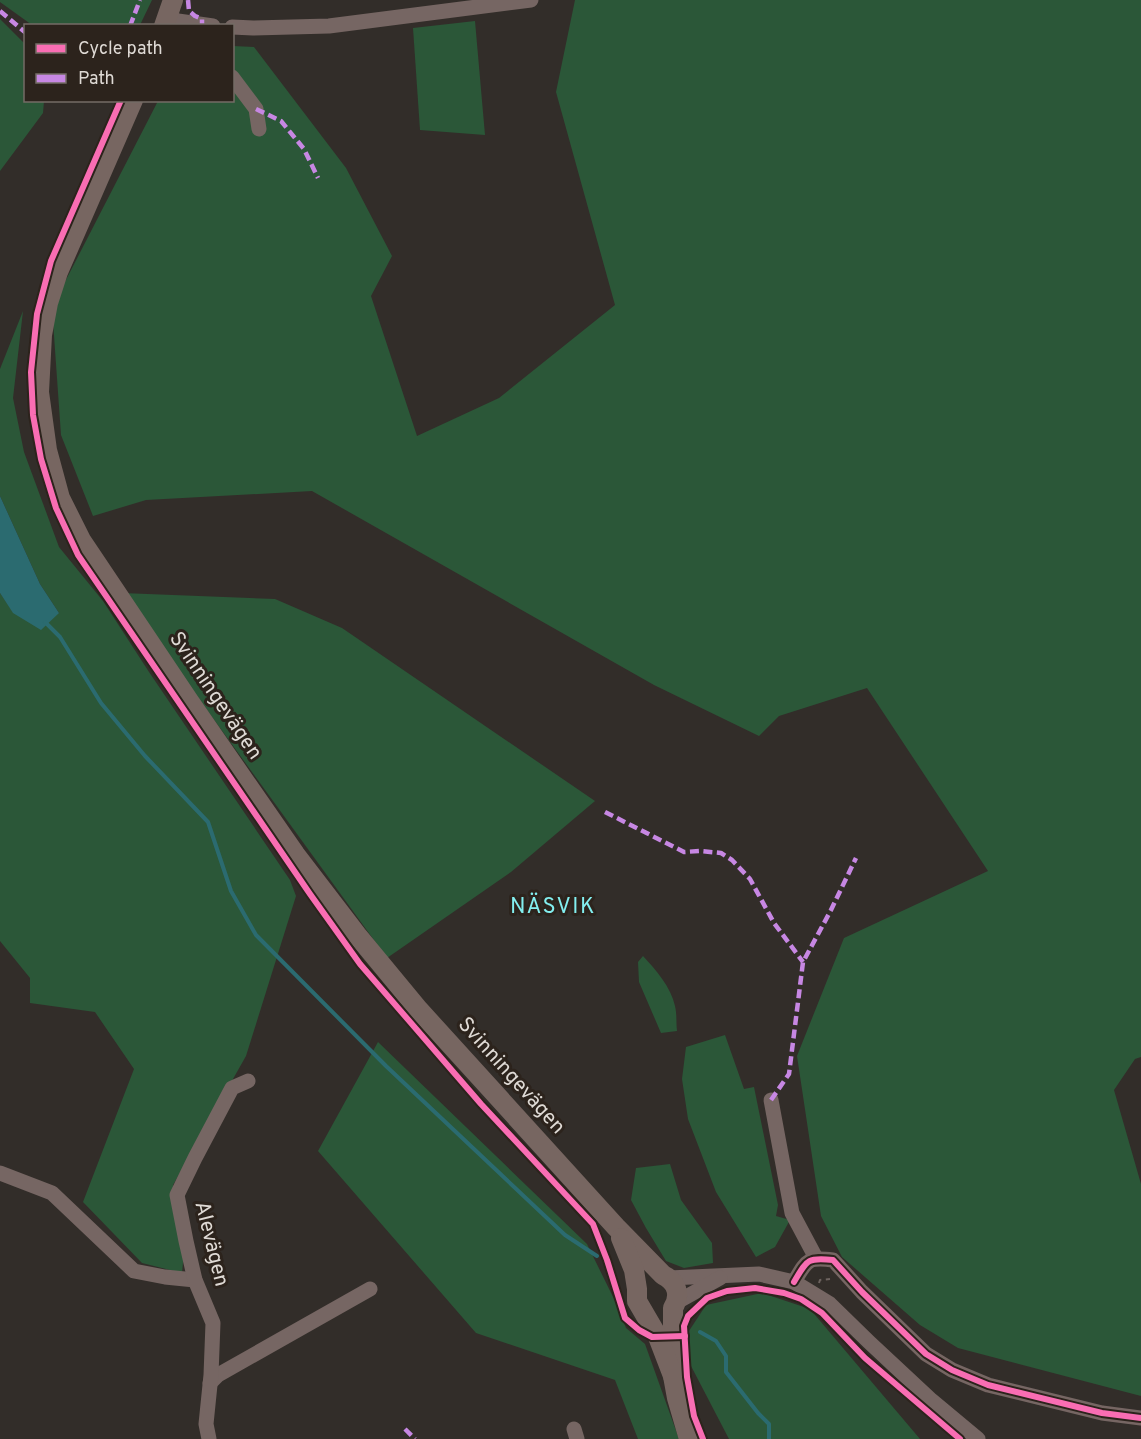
<svg xmlns="http://www.w3.org/2000/svg" width="1141" height="1439" font-family="Overpass,sans-serif">
<style>
.green{fill:#2b5738}
.water{fill:#2b6b70}
.lines{fill:none;stroke-linecap:round;stroke-linejoin:round}
.stream{stroke:#2b6b70;stroke-width:4}
.path{stroke:#6d635f;stroke-width:2;stroke-dasharray:4.5 4.5;stroke-linecap:butt}
.minor{stroke:#766663;stroke-width:15}
.major{stroke:#776661;stroke-width:20}
.quiet{stroke:#c787e3;stroke-width:4.5;stroke-dasharray:9 4.5;stroke-linecap:butt}
.cycleway-casing{stroke:#2c231c;stroke-width:10}
.cycleway{stroke:#f96db3;stroke-width:6}
.labels{text-anchor:middle;dominant-baseline:central;stroke-width:6;stroke-linejoin:round;paint-order:stroke}
.street-label{font-size:21px;fill:#dfdad5;stroke:#2c231c}
.neighbourhood-label{font-size:22px;letter-spacing:1.5px;fill:#83eff0;stroke:#2c231c}
</style>
<rect width="100%" height="100%" fill="#322d29"/>
<g class="green">
<polygon points="0,0 152,0 140,25 32,25 0,2"/>
<polygon points="575,0 1141,0 1141,1057 1135,1059 1114,1090 1141,1184 1141,1396 958,1348 920,1325 842,1257 821,1216 797,1056 844,938 988,871 867,688 779,716 759,736 654,685 312,491 146,500 93,516 61,435 52,307 158,101 232,100 233,46 254,47 346,168 392,256 371,296 417,436 499,398 615,305 556,92"/>
<polygon points="0,19 25,44 26,100 44,101 43,113 0,171"/>
<polygon points="475,21 485,135 420,130 413,28"/>
<polygon points="23,311 13,398 24,452 59,547 103,601 149,672 290,880 296,896 246,1056 173,1185 184,1252 182,1273 142,1263 83,1202 134,1069 95,1012 30,1003 30,978 0,941 0,593 13,612 59,613 40,584 0,496 0,369"/>
<polygon points="122,593 275,599 342,628 595,801 511,872 387,958"/>
<path d="M 643,956 C 656,970 671,987 675,1006 C 677,1014 676,1023 677,1031 L 661,1033 L 639,982 L 638,962 Z"/>
<polygon points="725,1035 744,1089 754,1087 778,1205 776,1216 790,1220 775,1247 756,1257 716,1192 688,1119 682,1079 686,1047"/>
<polygon points="378,1042 587,1244 616,1303 626,1328 645,1344 679,1439 638,1439 615,1380 476,1333 318,1151"/>
<polygon points="670,1164 681,1200 712,1243 713,1263 684,1268 666,1261 646,1228 631,1200 636,1168"/>
<polygon points="762,1293 810,1309 920,1439 729,1439 691,1366 687,1334 706,1305"/>
</g>
<polygon class="water" points="0,496 40,584 59,613 41,630 13,613 0,593"/>
<g class="lines">
<g class="stream">
<polyline points="45,622 60,637 101,703 145,756 208,822 231,891 256,935 386,1066 565,1235 597,1256"/>
<polyline points="700,1332 716,1341 726,1356 726,1372 758,1413 769,1424 769,1439"/>
</g>
<polyline class="path" points="819,1283 820,1280 830,1279"/>
<g class="minor">
<polyline points="168,17 178,21 213,26"/>
<polyline points="232,27 253,28 329,26 531,0"/>
<polyline points="232,77 256,109 259,129"/>
<polyline points="771,1100 792,1213 816,1258"/>
<polyline points="0,1173 52,1193 134,1271 165,1277 195,1280"/>
<polyline points="669,1278 759,1274 794,1282 830,1304 869,1342 930,1399 978,1439"/>
<path d="M 794,1282 C 807,1260 807,1257 833,1260 L 862,1292 L 926,1354 L 952,1370 L 988,1385 L 1102,1413 L 1141,1418"/>
<polyline points="677,1302 720,1278"/>
<polyline points="210,1383 218,1375 370,1289"/>
<polyline points="574,1429 577,1439"/>
<polyline points="209,1439 206,1424 211,1375 213,1323 195,1280 186,1241 177,1195 195,1158 232,1088 248,1081"/>
</g>
<g class="major">
<polyline points="164,26 173,0"/>
<path d="M 133,100 L 58,272 L 48,303 L 42,335 L 39,392 L 47,450 L 60,498 L 81,540 L 189,701 L 295,854 L 357,935 L 419,1010 L 616,1227 L 663,1275 C 677,1282 681,1295 673,1308 L 673,1376"/>
<polyline points="621,1238 634,1270 637,1289 637,1301 658,1337 673,1376 677,1398 689,1439"/>
</g>
<g class="quiet">
<polyline points="188,0 189,11 195,16 202,19 202,25"/>
<polyline points="0,11 26,33"/>
<polyline points="130,26 140,0"/>
<polyline points="256,109 281,121 304,149 318,178"/>
<polyline points="605,812 684,852 700,851 721,853 732,860 750,879 774,923 803,962"/>
<polyline points="771,1100 789,1074 803,962 831,910 856,858"/>
<polyline points="405,1429 415,1439"/>
</g>
<defs>
<g id="cycleway">
<polyline points="121,100 51,261 37,314 31,372 33,415 41,459 56,508 78,555 310,894 360,964 481,1104 593,1224 607,1260 625,1318 639,1330 652,1337 685,1336"/>
<path d="M 794,1282 C 807,1260 807,1257 833,1260 L 862,1292 L 926,1354 L 952,1370 L 988,1385 L 1102,1413 L 1141,1418"/>
<polyline points="703,1439 694,1416 687,1377 684,1326 688,1316 707,1298 727,1291 755,1288 784,1293 801,1299 822,1313 865,1358 960,1439"/>
</g>
</defs>
<use href="#cycleway" class="cycleway-casing"/>
<use href="#cycleway" class="cycleway"/>
</g>
<g class="labels">
<g class="street-label">
<text transform="translate(215 696) rotate(56)">Svinningevägen</text>
<text transform="translate(511 1076) rotate(48)">Svinningevägen</text>
<text transform="translate(211 1244) rotate(76)">Alevägen</text>
</g>
<g class="neighbourhood-label">
<text x="553" y="907">NÄSVIK</text>
</g>
</g>
<rect x="24" y="24" width="210" height="78" fill="#2c231c" stroke="#746c66" stroke-width="1.5"/>
<rect x="36" y="44" width="30" height="9" fill="#f96db3" stroke="#746c66" stroke-width="1.5"/>
<text x="78" y="54" font-size="18" fill="#dfdad5">Cycle path</text>
<rect x="36" y="74" width="30" height="9" fill="#c787e3" stroke="#746c66" stroke-width="1.5"/>
<text x="78" y="84" font-size="18" fill="#dfdad5">Path</text>
</svg>
